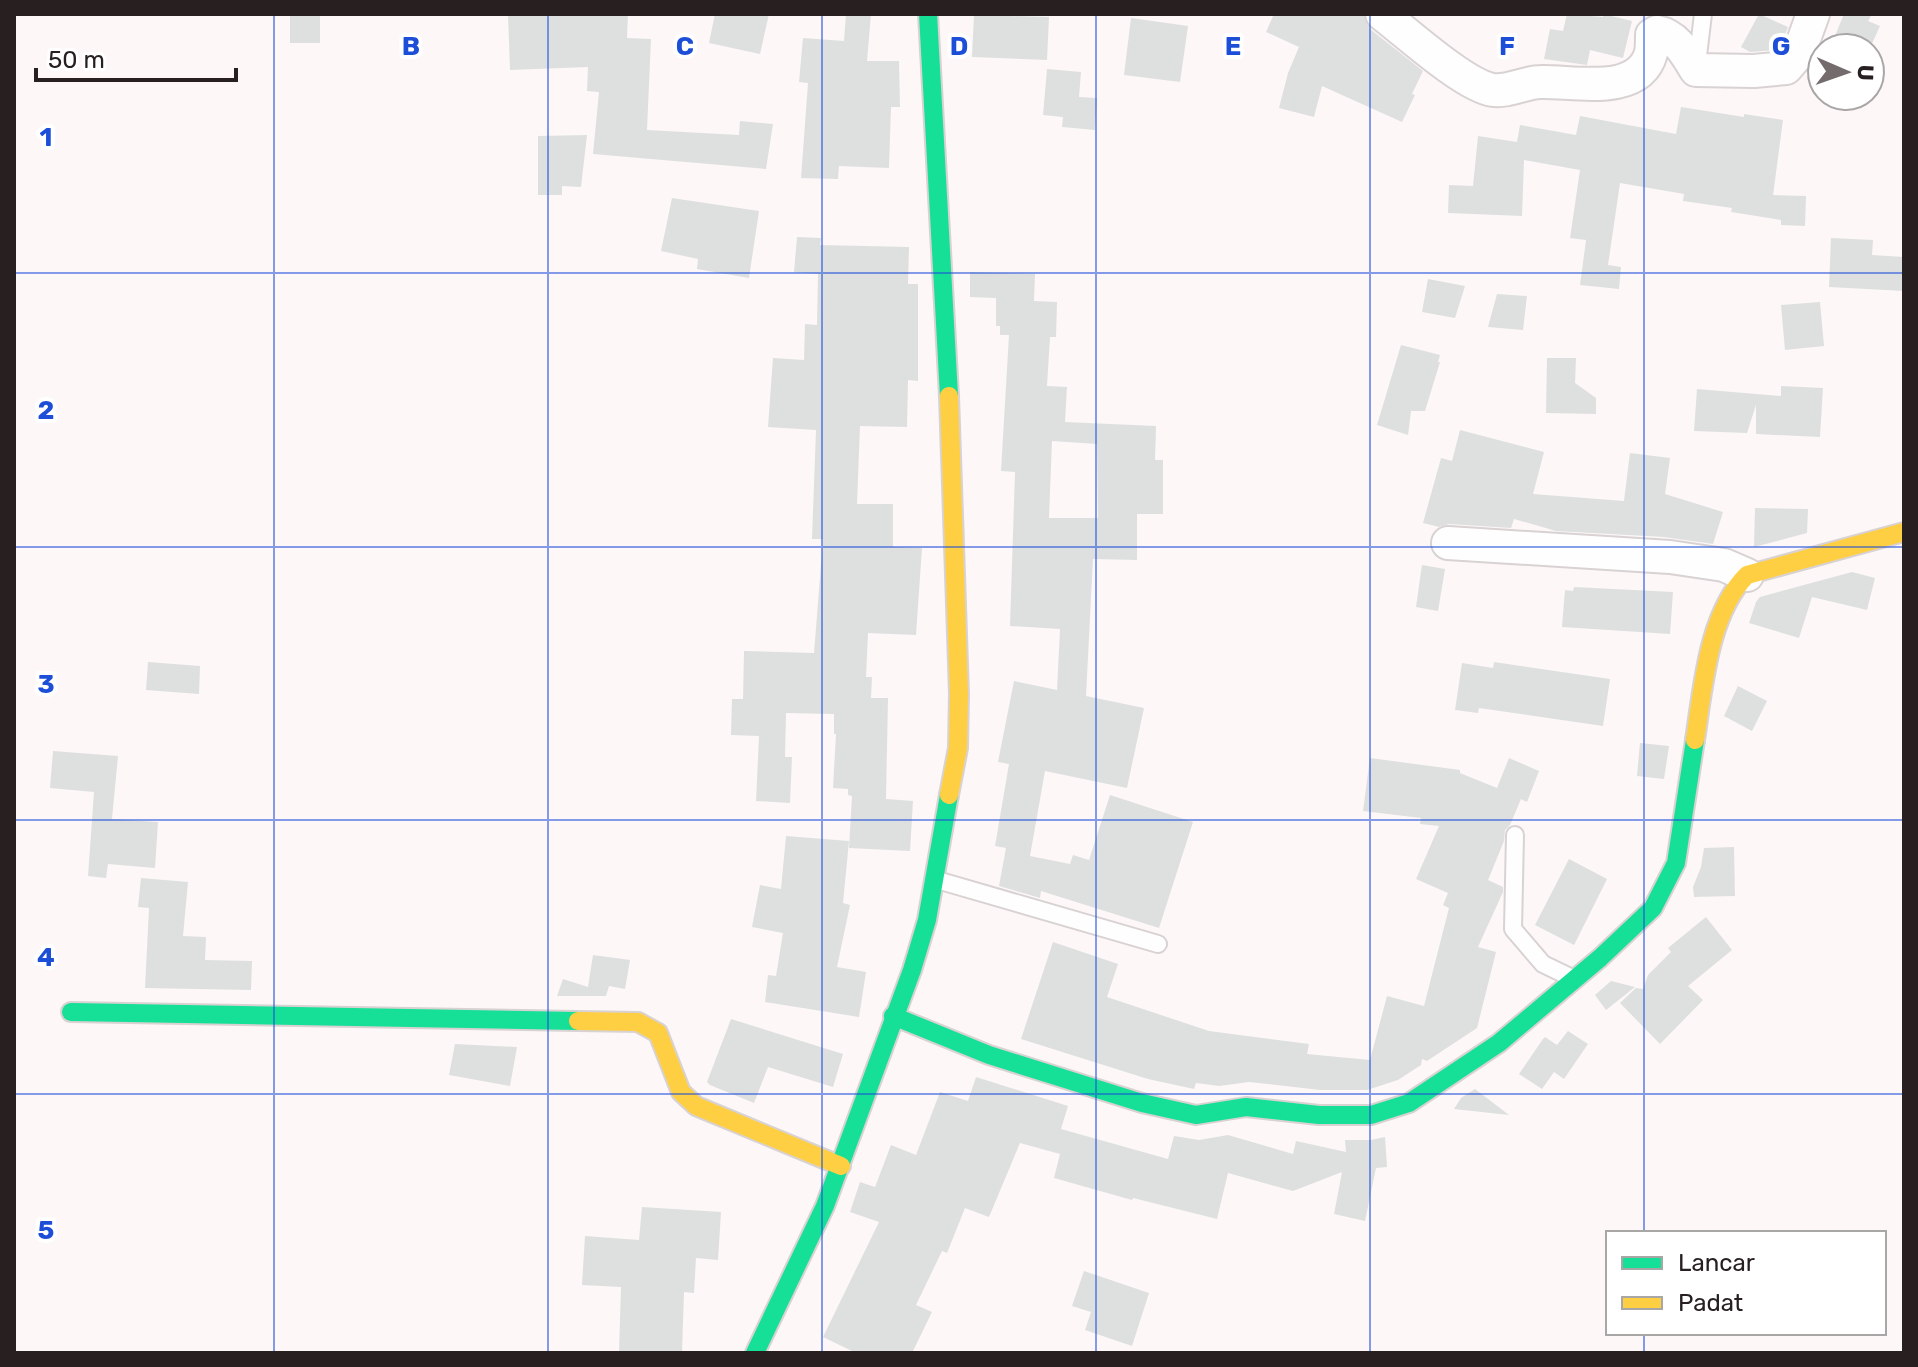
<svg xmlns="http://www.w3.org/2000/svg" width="1918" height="1367" font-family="Rubik,sans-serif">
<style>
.building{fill:#dee0df;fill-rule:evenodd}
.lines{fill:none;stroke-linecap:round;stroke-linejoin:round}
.lane-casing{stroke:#d9d2d3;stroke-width:20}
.street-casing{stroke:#d9d2d3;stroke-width:36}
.fast-casing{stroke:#d9d2d3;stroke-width:22}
.slow-casing{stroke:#d9d2d3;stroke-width:22}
.lane{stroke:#fffefe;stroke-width:16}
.street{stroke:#fffefe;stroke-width:32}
.fast{stroke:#16e098;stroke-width:18}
.slow{stroke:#ffcf43;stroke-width:18}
.grid{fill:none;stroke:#1d4ed8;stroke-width:2;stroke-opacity:0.55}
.grid-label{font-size:26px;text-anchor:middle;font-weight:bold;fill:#1d4ed8;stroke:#fff;stroke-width:8;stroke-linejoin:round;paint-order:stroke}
</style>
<rect width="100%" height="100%" fill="#fdf7f8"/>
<g class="building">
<rect x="290" y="14" width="30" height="29"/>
<polygon points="508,14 628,14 627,38 651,39 647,130 739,135 740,121 773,124 766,169 593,154 599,92 587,91 588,67 510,70"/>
<polygon points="715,14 769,14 760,54 709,43"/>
<polygon points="846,14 871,14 867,61 899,61 900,107 891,107 889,168 839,166 838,179 801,178 808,83 799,82 803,38 844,41"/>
<polygon points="1274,14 1363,14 1370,29 1423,71 1412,94 1415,95 1402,122 1322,86 1314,117 1279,108 1288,73 1299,47 1266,32"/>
<polygon points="1567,14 1603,17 1603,14 1632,21 1623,58 1590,50 1587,65 1544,59 1550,29 1563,31"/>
<polygon points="1759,14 1788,27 1782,43 1777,50 1750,52 1741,47"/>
<polygon points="1844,14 1872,14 1868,21 1880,26 1870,48 1830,48"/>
<polygon points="974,15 1049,17 1047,60 972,57"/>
<polygon points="1131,18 1188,26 1180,82 1124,75"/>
<polygon points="1047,69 1081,72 1079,97 1097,98 1095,130 1062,127 1063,117 1043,115"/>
<polygon points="1681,107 1744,117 1744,114 1783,120 1773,195 1806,196 1805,226 1781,225 1781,220 1731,212 1732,208 1683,201 1684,194 1620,183 1608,265 1621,267 1619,289 1580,285 1586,240 1570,238 1580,170 1524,160 1522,216 1448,213 1449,185 1473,186 1478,136 1517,142 1520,125 1576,135 1580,116 1676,134"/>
<polygon points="587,135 581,187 562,186 562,195 538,195 538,136"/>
<polygon points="672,198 759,211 749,278 697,269 698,259 661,251"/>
<polygon points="797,237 821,238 820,245 909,247 908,284 918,284 918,381 908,380 907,427 860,426 857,504 893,504 893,547 922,548 916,635 868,633 866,677 872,677 871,698 888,698 886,799 913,801 910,851 849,848 852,796 848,795 848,789 833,788 836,734 834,734 834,714 786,713 785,757 792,757 790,803 756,801 759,736 731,735 732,699 743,699 744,651 814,653 823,539 812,539 816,430 768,427 773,358 804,360 805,324 817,325 818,274 794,272"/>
<polygon points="1831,238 1873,240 1872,255 1904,257 1904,291 1829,287"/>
<path d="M 970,272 L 1035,274 L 1034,301 L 1057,302 L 1056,337 L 1050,337 L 1047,386 L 1067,387 L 1065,422 L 1156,426 L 1155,460 L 1163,460 L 1163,514 L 1137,514 L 1137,560 L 1093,559 L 1086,696 L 1144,708 L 1127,788 L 1045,771 L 1030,856 L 1070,864 L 1073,855 L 1089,860 L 1110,795 L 1193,822 L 1159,928 L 1041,891 L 1040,898 L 999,886 L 1006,848 L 995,846 L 1009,764 L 998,762 L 1014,681 L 1057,690 L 1060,629 L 1010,626 L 1015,472 L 1001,471 L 1009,335 L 1000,335 L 1000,326 L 996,326 L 996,298 L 970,297 ZM 1052,441 L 1097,444 L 1098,518 L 1049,518 Z"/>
<polygon points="1428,279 1465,286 1455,318 1422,312"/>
<polygon points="1497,294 1527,296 1523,330 1488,327"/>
<polygon points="1820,302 1824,346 1785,350 1781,305"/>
<polygon points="1401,345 1440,355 1438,362 1440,362 1425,411 1411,411 1408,435 1377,425"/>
<polygon points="1547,358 1576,358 1575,383 1596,398 1596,414 1546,413"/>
<polygon points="1781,386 1823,388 1820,437 1756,434 1756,405 1747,433 1694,431 1697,389 1781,396"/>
<polygon points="1460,430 1544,452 1533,494 1624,501 1630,453 1670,458 1665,494 1723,512 1713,544 1664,537 1556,531 1514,519 1511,528 1449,524 1439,527 1423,523 1441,458 1452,461"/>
<polygon points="1755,508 1808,509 1807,533 1754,547"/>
<polygon points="1422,565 1445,569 1438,611 1416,607"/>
<polygon points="1852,572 1875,578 1867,610 1812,597 1799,638 1749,623 1756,602 1760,597"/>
<polygon points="1574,587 1673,592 1670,634 1562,627 1565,590 1573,591"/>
<polygon points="148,662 200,666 199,694 146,690"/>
<polygon points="1494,662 1610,679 1603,726 1479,708 1478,713 1455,710 1462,663 1493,668"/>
<polygon points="1738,686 1767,701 1752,731 1724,716"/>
<polygon points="1640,743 1669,746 1664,779 1637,776"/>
<polygon points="53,751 118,756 112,819 158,822 155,868 108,864 106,878 88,876 94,792 50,788"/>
<polygon points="1370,758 1460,770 1460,773 1497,788 1509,758 1539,771 1527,802 1521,799 1510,825 1505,830 1504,841 1488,880 1503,887 1503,892 1478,947 1496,952 1477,1028 1427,1061 1422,1059 1421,1065 1398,1080 1367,1090 1320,1090 1249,1082 1219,1086 1196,1083 1194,1089 1148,1079 1021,1039 1053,942 1118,964 1107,997 1209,1031 1309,1044 1307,1054 1370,1060 1387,996 1424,1006 1449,908 1443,905 1448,893 1416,879 1439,826 1420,824 1421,818 1363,811"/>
<polygon points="786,836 849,841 843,903 850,905 837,967 866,972 859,1017 765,1002 768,975 776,976 783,933 752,927 760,885 781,889"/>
<polygon points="1734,847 1735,896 1694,897 1693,887 1701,867 1704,848"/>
<polygon points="1569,859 1607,879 1574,945 1535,925"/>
<polygon points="141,878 188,882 183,936 206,937 205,960 252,961 251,990 145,988 149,908 138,907"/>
<polygon points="1706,917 1732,950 1688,986 1703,1000 1660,1044 1620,1003 1636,988 1643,989 1648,975 1671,952 1668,948"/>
<polygon points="593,955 630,960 625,989 609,986 606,996 557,996 563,979 588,987"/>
<polygon points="1611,981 1635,987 1606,1010 1595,995"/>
<polygon points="731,1019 843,1054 833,1087 768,1067 754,1103 710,1085 707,1082"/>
<polygon points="1568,1031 1588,1044 1564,1079 1554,1072 1542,1089 1519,1074 1543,1039 1545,1037 1557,1045"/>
<polygon points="455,1044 517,1047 510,1086 449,1075"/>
<polygon points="976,1077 1068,1106 1061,1129 1168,1159 1174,1136 1199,1140 1228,1135 1293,1154 1296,1141 1346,1152 1345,1140 1371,1140 1385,1137 1387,1167 1376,1168 1365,1221 1334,1214 1342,1172 1293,1191 1228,1173 1217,1219 1133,1198 1132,1200 1054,1178 1060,1154 1020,1143 989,1217 965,1208 947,1253 942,1251 916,1305 932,1312 912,1353 856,1353 823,1337 879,1222 850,1212 860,1182 875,1187 891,1145 916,1155 940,1092 968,1101"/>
<polygon points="1475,1089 1509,1115 1454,1109 1461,1098"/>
<polygon points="642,1207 721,1212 718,1260 696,1258 694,1293 684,1292 682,1353 619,1353 621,1287 582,1285 585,1236 639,1240"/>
<polygon points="1084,1271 1149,1293 1132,1346 1085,1330 1091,1312 1072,1306"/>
</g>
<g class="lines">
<defs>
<g id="lane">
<polyline points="1697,64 1703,14"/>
<polyline points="1515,835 1513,929 1543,964 1570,977"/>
<polyline points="937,880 1158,944"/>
</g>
<g id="street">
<path d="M 1382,14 C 1407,33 1465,86 1493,90 C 1508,92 1526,82 1541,82 C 1574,81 1639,97 1651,53 C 1652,48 1652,41 1652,35 L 1657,32 C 1677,36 1686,54 1696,70 L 1754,71 L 1786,68 L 1799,53 L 1813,14"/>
<polyline points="1448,543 1670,557 1724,565 1747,575"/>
</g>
<g id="fast">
<polyline points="928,14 949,396"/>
<polyline points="71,1012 578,1021"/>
<polyline points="893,1016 989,1055 1142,1103 1196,1115 1246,1107 1319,1115 1371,1115 1409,1103 1499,1043 1600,958 1653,908 1676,863 1695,740"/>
<polyline points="755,1353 825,1206 912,970 927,920 949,795"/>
</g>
<g id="slow">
<polyline points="949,396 959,694 958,748 949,795"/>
<path d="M 1695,740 C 1703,688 1708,614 1747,575 L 1904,532"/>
<polyline points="578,1021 638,1022 658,1033 681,1092 696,1106 841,1166"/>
</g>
</defs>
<use href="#lane" class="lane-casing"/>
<use href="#street" class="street-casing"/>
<use href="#fast" class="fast-casing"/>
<use href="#slow" class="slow-casing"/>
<use href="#lane" class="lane"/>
<use href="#street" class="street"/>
<use href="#fast" class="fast"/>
<use href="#slow" class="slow"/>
</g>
<path class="grid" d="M 274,14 L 274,1353M 548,14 L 548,1353M 822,14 L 822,1353M 1096,14 L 1096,1353M 1370,14 L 1370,1353M 1644,14 L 1644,1233M 14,273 L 1904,273M 14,547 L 1904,547M 14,820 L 1904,820M 14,1094 L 1904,1094M 1644,1333 L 1644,1353"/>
<g class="grid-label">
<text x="411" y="55">B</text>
<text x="685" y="55">C</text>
<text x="959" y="55">D</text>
<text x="1233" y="55">E</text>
<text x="1507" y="55">F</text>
<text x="1781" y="55">G</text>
<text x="46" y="146">1</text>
<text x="46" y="419">2</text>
<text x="46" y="693">3</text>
<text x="46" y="966">4</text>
<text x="46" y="1239">5</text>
</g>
<rect width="1918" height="1367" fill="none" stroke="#282020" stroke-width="32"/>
<rect x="1606" y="1231" width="280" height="104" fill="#ffffff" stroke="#a9a6a6" stroke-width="2"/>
<rect x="1622" y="1257" width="40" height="12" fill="#16e098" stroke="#a9a6a6" stroke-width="2"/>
<text x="1678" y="1271" font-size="24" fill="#282020">Lancar</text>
<rect x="1622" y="1297" width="40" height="12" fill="#ffcf43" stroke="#a9a6a6" stroke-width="2"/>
<text x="1678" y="1311" font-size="24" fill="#282020">Padat</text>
<g transform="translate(1846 72) rotate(92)"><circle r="38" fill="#ffffff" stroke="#a9a6a6" stroke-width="2"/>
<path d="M0-6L14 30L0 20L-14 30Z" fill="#736b6c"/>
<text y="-12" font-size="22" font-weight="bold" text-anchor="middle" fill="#282020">U</text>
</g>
<path d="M36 68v12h200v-12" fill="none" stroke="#282020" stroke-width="4"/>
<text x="48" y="68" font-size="24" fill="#282020" stroke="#ffffff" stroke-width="6" paint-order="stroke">50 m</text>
</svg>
